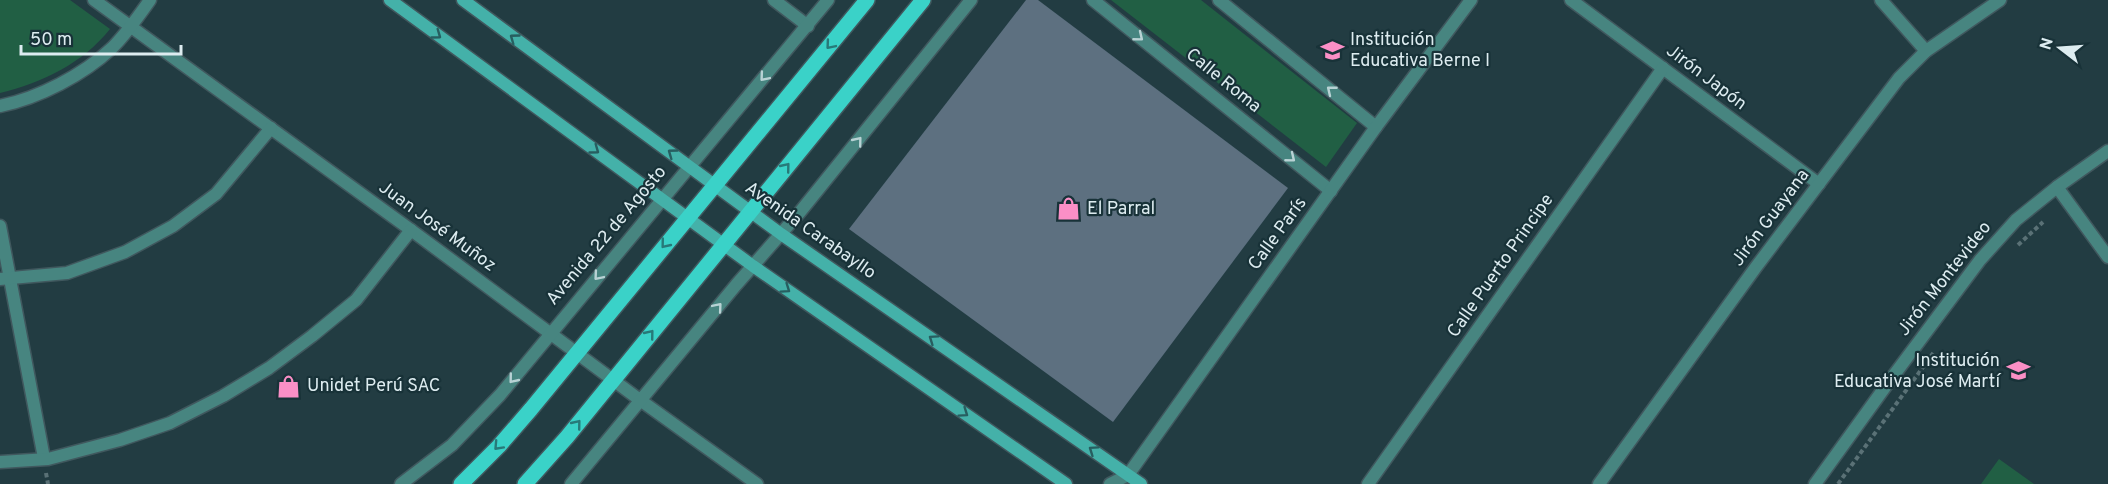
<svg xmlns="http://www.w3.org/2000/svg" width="2108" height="484" font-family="Overpass,sans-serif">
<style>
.green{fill:#215f44}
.building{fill:#5d7080}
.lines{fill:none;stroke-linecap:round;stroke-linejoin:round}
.minor-casing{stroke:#40585e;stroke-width:15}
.secondary-casing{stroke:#40585e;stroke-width:15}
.primary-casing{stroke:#40585e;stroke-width:18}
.path{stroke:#5a7176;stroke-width:4;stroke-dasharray:4.5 3;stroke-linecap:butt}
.minor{stroke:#478580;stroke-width:12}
.secondary{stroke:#44b1a9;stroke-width:12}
.primary{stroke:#3ad2c8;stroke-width:15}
.oneway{stroke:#275e60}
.oneway2{stroke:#b8d2d4}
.oneway3{stroke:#277a79}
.labels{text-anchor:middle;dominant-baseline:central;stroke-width:4.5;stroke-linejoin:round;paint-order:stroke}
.poi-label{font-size:18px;fill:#ddecf0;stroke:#183238;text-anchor:start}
.street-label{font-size:18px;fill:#ddecf0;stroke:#183238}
</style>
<rect width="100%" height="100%" fill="#223c42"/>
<g class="green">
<path d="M 0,0 L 70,0 L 110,29 C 83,63 42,83 0,93 Z"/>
<polygon points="1111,0 1201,0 1357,123 1326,167"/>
<polygon points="1999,459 2034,484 1981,484"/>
</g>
<polygon class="building" points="1026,0 1038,0 1288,188 1113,422 849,229"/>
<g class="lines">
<defs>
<g id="minor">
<polyline points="94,0 411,230 640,400 757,484"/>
<polyline points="774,0 808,26"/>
<polyline points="1093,0 1331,191"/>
<polyline points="1219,0 1376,127"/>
<polyline points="1571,0 1819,184"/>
<polyline points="1881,0 1926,51"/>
<path d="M 0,106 C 39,98 83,75 112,48 C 127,33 138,17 150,0"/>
<polyline points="2057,187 2108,257"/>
<polyline points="0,226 44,458"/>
<polyline points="0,279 67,273 125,252 173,226 216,194 271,128"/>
<polyline points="0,462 48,459 120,440 170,423 223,396 269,368 312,336 356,300 411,230"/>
<polyline points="401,484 452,445 500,395 828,0"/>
<polyline points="571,484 736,285 800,212 971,0"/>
<polyline points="1110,484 1128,475 1376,127 1471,0"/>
<polyline points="1368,484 1663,68"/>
<polyline points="1599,484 1756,267 1899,78 1926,51 2000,0"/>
<polyline points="1815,484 1888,383 1980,260 2016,220 2057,187 2108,151"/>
</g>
<g id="secondary">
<polyline points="390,0 753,266 1066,484"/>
<polyline points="463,0 781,234 1141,484"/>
</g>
<g id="primary">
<polyline points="461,484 499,446 531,409 867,0"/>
<polyline points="525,484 567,437 923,0"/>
</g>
</defs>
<use href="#minor" class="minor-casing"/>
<use href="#secondary" class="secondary-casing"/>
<use href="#primary" class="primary-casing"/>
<g class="path">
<polyline points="2018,245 2043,222"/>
<polyline points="46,473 48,484"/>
<polyline points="1838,484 1934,352"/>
</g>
<use href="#minor" class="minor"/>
<use href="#secondary" class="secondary"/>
<use href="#primary" class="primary"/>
</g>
<defs><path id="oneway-chevron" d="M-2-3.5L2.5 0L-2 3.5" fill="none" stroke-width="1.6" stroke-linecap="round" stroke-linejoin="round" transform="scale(1.5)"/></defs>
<g class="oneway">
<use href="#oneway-chevron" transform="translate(437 35) rotate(36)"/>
<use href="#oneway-chevron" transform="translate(514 38) rotate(-144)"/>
<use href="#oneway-chevron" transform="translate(595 150) rotate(36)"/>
<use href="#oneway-chevron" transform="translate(672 153) rotate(-144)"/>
<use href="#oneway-chevron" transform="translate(786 289) rotate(35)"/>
<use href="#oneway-chevron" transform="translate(933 339) rotate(-145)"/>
<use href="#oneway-chevron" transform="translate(964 413) rotate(35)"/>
<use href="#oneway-chevron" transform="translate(1093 450) rotate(-145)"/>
</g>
<g class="oneway2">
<use href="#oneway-chevron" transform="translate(1139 37) rotate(39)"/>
<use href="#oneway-chevron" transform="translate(764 77) rotate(130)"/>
<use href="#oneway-chevron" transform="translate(1331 90) rotate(-141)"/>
<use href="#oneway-chevron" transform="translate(858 141) rotate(-51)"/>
<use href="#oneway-chevron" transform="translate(1291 158) rotate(39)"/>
<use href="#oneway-chevron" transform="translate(598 276) rotate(130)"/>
<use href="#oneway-chevron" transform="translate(718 307) rotate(-50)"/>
<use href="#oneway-chevron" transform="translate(513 379) rotate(129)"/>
</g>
<g class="oneway3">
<use href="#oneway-chevron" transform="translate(830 45) rotate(130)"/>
<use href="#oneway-chevron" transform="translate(786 167) rotate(-51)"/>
<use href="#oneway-chevron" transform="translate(665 244) rotate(129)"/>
<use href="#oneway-chevron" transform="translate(650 334) rotate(-51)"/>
<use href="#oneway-chevron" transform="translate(577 424) rotate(-51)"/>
<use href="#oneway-chevron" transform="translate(498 446) rotate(133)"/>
</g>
<defs>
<symbol id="school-bare" viewBox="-9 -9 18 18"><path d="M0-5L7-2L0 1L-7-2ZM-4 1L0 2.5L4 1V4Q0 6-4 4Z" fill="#fa8fc6" stroke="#183238" stroke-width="2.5" paint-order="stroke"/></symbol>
<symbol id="shop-bare" viewBox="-9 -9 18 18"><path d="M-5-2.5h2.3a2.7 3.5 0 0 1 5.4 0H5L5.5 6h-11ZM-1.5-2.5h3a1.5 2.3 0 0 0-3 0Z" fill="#fa8fc6" stroke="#183238" stroke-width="2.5" paint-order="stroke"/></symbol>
</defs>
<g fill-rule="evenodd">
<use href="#school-bare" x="1316" y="34" width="33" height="33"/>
<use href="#shop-bare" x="1052" y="192" width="33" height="33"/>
<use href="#school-bare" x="2002" y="354" width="33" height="33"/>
<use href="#shop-bare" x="272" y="370" width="33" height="33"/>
</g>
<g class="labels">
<g class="poi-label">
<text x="1350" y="40">Institución<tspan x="1350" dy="21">Educativa Berne I</tspan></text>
<text x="1087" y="209">El Parral</text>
<text x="2000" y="361" text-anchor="end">Institución<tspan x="2000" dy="21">Educativa José Martí</tspan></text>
<text x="307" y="386">Unidet Perú SAC</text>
</g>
<g class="street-label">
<text transform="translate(1706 78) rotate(37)">Jirón Japón</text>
<text transform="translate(1223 81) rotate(39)">Calle Roma</text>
<text transform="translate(1771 218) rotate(-53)">Jirón Guayana</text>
<text transform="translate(437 227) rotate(36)">Juan José Muñoz</text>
<text transform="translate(810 231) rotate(35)">Avenida Carabayllo</text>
<text transform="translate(1278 234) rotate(-54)">Calle París</text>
<text transform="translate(607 236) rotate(-50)">Avenida 22 de Agosto</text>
<text transform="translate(1501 266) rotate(-55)">Calle Puerto Principe</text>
<text transform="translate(1945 279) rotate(-52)">Jirón Montevideo</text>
</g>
</g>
<g transform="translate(2060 48) rotate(287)" stroke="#183238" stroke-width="4.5" paint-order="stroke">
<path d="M0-4.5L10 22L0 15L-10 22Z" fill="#ddecf0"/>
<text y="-9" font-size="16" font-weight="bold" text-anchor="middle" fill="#ddecf0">N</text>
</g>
<path d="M21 45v9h160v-9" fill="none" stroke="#ddecf0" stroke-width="3"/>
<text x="30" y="45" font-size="18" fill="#ddecf0" stroke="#183238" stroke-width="4.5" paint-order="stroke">50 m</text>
</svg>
